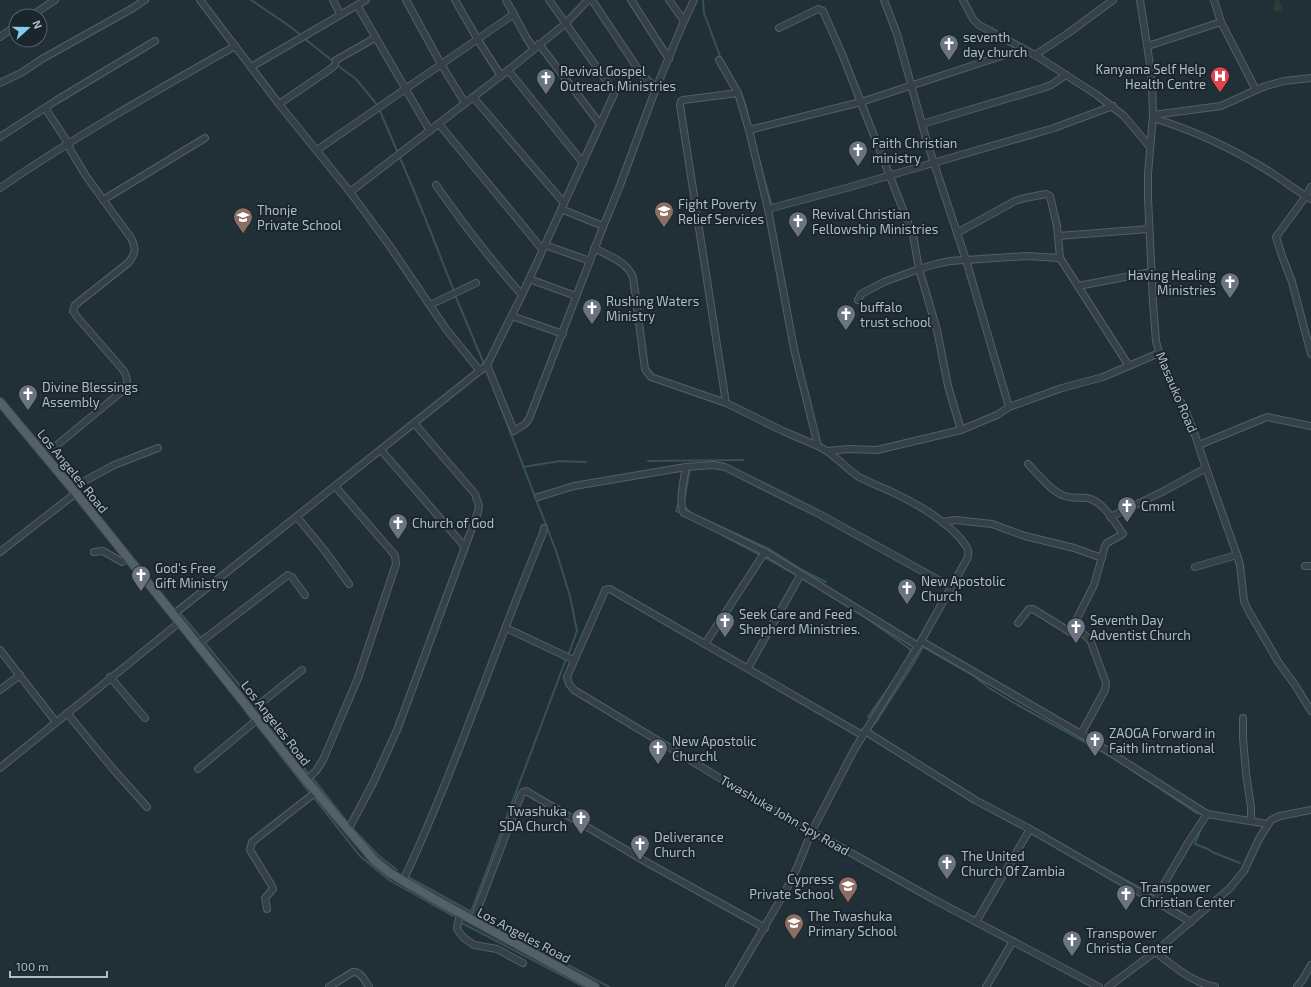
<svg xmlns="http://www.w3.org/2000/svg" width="1311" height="987" font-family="'Exo 2',sans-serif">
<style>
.green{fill:#293f39}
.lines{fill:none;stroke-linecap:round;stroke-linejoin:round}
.stream{stroke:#36505d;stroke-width:2}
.minor-casing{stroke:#525f65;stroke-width:8}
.major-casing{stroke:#414d54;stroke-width:10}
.minor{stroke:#354147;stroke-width:6}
.major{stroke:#536067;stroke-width:8}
.labels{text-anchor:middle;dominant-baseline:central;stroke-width:4;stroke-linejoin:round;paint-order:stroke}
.poi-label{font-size:13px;fill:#afbcc4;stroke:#1a262c;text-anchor:start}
.street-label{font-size:13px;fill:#afbcc4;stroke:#1a262c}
</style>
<rect width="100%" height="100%" fill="#213036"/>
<polygon class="green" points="1273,0 1279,0 1281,5 1283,7 1280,11 1275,12 1274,6 1276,2"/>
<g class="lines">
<g class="stream">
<polyline points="251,0 288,25 302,36"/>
<polyline points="703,0 704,13 721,59"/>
<polyline points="306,37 305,39 334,62"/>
<polyline points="337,65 356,79 378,106"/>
<polyline points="726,66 739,89"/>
<polyline points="741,93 745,103 749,119"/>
<polyline points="380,111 397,151"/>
<path d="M 399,156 C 419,200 436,246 454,291"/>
<polyline points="759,160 772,206"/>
<polyline points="455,295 484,364"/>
<polyline points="494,390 556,551 570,596 577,631 569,653"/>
<polyline points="648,461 743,460"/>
<polyline points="523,467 560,461 586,462"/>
<polyline points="679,501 676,511 683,514"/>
<polyline points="684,501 690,469"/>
<polyline points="685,507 691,513 769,549 804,571 826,582"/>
<polyline points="722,535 760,555"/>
<polyline points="764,557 798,576"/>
<polyline points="803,579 812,584"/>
<polyline points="181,614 202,639"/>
<polyline points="865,617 910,649 911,653"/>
<polyline points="205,643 254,703"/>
<polyline points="257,707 308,773"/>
<polyline points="245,711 253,721"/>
<polyline points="868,717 891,684"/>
<polyline points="255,723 309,792"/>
<polyline points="871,732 870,729 876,722 912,666 923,647 974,676 989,688 1016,704 1112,757 1198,814"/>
<polyline points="312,777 348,823"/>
<polyline points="315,799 360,856 389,880 453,916"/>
<polyline points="1202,826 1195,844 1208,849 1212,852 1240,863"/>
<polyline points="351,827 378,855 397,870"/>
<polyline points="1101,867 1155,896"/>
<polyline points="408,877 475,914"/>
<polyline points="1158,897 1186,915"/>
<polyline points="471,912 566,659"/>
<polyline points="476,915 609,987"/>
<polyline points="462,923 584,987"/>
</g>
<defs>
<g id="minor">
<polyline points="200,0 279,104 350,192 389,245 446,329 480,371"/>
<polyline points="333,0 340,14"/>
<polyline points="406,0 441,64 465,103"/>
<polyline points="455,0 478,40 501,76"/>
<polyline points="506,0 526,37 533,48"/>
<polyline points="592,0 642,75 656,88"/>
<polyline points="631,0 669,59"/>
<polyline points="669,0 684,21"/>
<polyline points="884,0 897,34 927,142 966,260 1009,407"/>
<polyline points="963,0 973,19 979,25 1035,55 1097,95 1124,116 1150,147"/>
<polyline points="1140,0 1149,58 1152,85 1153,115 1148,174 1148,198 1153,303 1156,341 1163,367 1186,412 1195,435 1206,468 1237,555 1240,565 1244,601 1248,610 1279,663 1295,685 1311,711"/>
<polyline points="1214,0 1221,22"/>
<polyline points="357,5 430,131"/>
<polyline points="31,16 55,0"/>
<polyline points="779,28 818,9 823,11 842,54 913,235 919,269 937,330 948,386 961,430"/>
<polyline points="0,37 16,26"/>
<polyline points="539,44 600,124"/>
<polyline points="1148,46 1221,22 1256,90"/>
<polyline points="1035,55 1067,34 1113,0"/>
<path d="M 719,60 L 738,93 L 749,130 L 768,209 L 794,349 L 818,446 C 834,453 845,468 859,477 C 869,482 880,487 890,491 C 915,503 941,517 960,538 C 966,546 971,550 967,559 L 921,641 L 854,750 L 811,833 L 797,868 L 786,890 L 729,987"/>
<polyline points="251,67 366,0"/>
<polyline points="508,70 583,163"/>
<polyline points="0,83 21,73 42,59 133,8 145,0"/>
<polyline points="473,97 564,203"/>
<polyline points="279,104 329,70 335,65 336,60 375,38"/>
<polyline points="1153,115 1221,106 1256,90 1266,86 1284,81 1311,78"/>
<path d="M 1153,118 C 1193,130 1231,148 1267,170 C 1282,179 1296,191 1311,199"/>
<polyline points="439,124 542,249"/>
<polyline points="922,124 1043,88 1051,85 1066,75"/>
<polyline points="749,130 861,102 1023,49"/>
<polyline points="0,137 57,100 155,41"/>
<polyline points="317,150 514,14"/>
<path d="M 436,185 C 463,224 491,260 522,295"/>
<polyline points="1311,187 1306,196 1276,237 1282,256 1292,282 1311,354"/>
<path d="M 0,188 C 76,136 156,91 235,46"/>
<polyline points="350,192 511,68 566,23 588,0"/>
<polyline points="103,200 205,138"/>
<polyline points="561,209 603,226"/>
<polyline points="768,209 850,187 1054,128 1113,106"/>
<polyline points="957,233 1015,201 1025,198 1046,194 1050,196 1057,226 1060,258 1129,366"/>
<polyline points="1058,236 1149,229"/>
<polyline points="545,245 590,261"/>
<path d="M 594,248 C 609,256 626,261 633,277 L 645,369 L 651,377 L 726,403 L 783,431 L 818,446"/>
<polyline points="529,279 576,296"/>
<polyline points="1078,286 1151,272"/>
<polyline points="858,300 861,294 884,282 919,269 936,264 950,261 1026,256 1060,258"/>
<polyline points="430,305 476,283"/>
<polyline points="512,316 563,334"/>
<polyline points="487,365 514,431 525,424 529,419 601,232 619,188 656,88 684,21 694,0"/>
<polyline points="726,403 680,105 681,101 683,100 738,93"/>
<polyline points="1199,445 1267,417 1311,426"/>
<polyline points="381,450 465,547"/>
<polyline points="828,451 848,449 877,450 961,430 997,415 1009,407 1062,388 1103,377 1159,353"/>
<path d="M 45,455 L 126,388 C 128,381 127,378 124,371 L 78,318 L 73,311 L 75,305 L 128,263 C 136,254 136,248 131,238 L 86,176 L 71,151 L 68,143 L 45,108"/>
<path d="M 1028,464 C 1037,473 1050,490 1062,495 C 1070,499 1079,497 1087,498 C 1103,501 1114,521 1123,534 L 1107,543 L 1105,546 L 1094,585 L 1070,632"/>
<polyline points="72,488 114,465 158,448"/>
<polyline points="538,497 574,486 686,467"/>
<polyline points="297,517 325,551 349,584"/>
<polyline points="1110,517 1162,492 1206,468"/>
<polyline points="942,522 955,520 992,524 1025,536 1074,548 1102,558"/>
<polyline points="0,552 76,493"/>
<polyline points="94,552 103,551 122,562 128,558"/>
<polyline points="1305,566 1311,566"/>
<polyline points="1195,567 1237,555"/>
<polyline points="174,614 487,365 522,295 614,94 613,90 549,0"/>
<path d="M 1018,623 L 1029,609 L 1033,609 L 1070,632 C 1080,631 1086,634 1091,642 L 1106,683 L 1105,690 L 1081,734"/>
<polyline points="506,628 574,660"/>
<polyline points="921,641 1081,734 1207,814 1268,824"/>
<polyline points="198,644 288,575 292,577 305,595"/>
<polyline points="705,644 765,552"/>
<path d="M 918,646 L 765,552 L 684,513 C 678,505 684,478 686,467 L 713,465 L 725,467 L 819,514 L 951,587"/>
<polyline points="0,650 56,722"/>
<polyline points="748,668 801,574"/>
<polyline points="110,677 145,718"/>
<polyline points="0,690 20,675"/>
<polyline points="251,711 302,670"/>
<polyline points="67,713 113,769 147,807"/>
<polyline points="1243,718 1243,738 1246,773 1251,807 1251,821"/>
<polyline points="865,731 975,800 1028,828 1191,922"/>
<polyline points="862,735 610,589 605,590 604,593 567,677 569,684 574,690 811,833 819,835 933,899 1099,987"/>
<polyline points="0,768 180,622"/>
<polyline points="198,769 258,719"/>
<polyline points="306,780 316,771 323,760 358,678 396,564 395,556 393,553 335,486"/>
<polyline points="348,830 373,783 397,730 478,512 479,506 475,494 414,423"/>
<path d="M 403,881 C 456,768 495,648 543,533 L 544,528"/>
<polyline points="1154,901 1188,843 1207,814"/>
<polyline points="267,909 265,898 273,889 272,886 250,850 252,842 316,792"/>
<polyline points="460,913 457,928 459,932 464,938 474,945 497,949 523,963"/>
<polyline points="473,921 521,795 523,792 526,791 648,863 765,928"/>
<polyline points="976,922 1030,829"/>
<path d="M 1155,952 C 1174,966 1191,982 1215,987"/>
<path d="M 329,987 L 353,972 C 361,971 365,981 369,987"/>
<polyline points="986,987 1013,941"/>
<polyline points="1108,987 1155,952 1229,889 1244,871 1259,839 1271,820 1280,816 1311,810"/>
<polyline points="1297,987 1303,979 1311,965"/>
</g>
<polyline id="major" points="0,402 76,493 306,780 374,860 390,873 436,900 595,987"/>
</defs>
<use href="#minor" class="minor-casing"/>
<use href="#major" class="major-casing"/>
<use href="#minor" class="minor"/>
<use href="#major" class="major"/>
</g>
<defs>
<symbol id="church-pin" viewBox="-11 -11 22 30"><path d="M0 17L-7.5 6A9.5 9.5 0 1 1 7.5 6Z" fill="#6b7280" stroke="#1a262c"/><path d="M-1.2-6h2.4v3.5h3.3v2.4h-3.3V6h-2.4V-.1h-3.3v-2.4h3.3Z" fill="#fff"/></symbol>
<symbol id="hospital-pin" viewBox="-11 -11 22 30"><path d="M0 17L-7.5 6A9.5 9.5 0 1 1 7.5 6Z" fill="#e0444e" stroke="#1a262c"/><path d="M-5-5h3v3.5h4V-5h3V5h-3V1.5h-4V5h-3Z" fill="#fff"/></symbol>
<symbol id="school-pin" viewBox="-11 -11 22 30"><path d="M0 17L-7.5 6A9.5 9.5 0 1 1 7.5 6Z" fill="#8d6e63" stroke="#1a262c"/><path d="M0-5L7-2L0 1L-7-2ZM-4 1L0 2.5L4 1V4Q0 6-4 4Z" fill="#fff"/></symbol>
</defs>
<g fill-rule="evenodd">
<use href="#church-pin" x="938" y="33" width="22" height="30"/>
<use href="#hospital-pin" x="1209" y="65" width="22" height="30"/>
<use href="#church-pin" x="535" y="67" width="22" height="30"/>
<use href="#church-pin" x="847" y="139" width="22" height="30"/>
<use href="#school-pin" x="653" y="200" width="22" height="30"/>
<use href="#school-pin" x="232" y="206" width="22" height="30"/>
<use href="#church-pin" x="787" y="210" width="22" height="30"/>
<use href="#church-pin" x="1219" y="271" width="22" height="30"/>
<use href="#church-pin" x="581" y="297" width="22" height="30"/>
<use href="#church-pin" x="835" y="303" width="22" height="30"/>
<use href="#church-pin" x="17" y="383" width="22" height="30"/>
<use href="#church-pin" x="1116" y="495" width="22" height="30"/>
<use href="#church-pin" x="387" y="512" width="22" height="30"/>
<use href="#church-pin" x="130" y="564" width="22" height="30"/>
<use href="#church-pin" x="896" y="577" width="22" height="30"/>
<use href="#church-pin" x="714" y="610" width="22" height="30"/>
<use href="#church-pin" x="1065" y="616" width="22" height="30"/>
<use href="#church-pin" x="1084" y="729" width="22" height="30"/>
<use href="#church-pin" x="647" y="737" width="22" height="30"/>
<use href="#church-pin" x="570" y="807" width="22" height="30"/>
<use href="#church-pin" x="629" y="833" width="22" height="30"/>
<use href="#church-pin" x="936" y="852" width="22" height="30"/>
<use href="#school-pin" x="837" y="875" width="22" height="30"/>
<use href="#church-pin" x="1115" y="883" width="22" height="30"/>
<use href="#school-pin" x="783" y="912" width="22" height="30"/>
<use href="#church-pin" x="1061" y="929" width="22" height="30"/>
</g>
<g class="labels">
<g class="poi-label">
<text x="963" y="37">seventh<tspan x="963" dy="15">day church</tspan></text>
<text x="1206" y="69" text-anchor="end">Kanyama Self Help<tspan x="1206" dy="15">Health Centre</tspan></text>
<text x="560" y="71">Revival Gospel<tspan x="560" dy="15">Outreach Ministries</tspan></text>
<text x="872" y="143">Faith Christian<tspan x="872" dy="15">ministry</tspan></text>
<text x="678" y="204">Fight Poverty<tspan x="678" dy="15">Relief Services</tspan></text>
<text x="257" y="210">Thonje<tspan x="257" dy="15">Private School</tspan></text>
<text x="812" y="214">Revival Christian<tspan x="812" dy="15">Fellowship Ministries</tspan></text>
<text x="1216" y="275" text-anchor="end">Having Healing<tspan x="1216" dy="15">Ministries</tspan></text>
<text x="606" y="301">Rushing Waters<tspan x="606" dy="15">Ministry</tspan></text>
<text x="860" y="307">buffalo<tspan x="860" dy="15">trust school</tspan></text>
<text x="42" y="387">Divine Blessings<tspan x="42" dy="15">Assembly</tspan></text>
<text x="1141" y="506">Cmml</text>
<text x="412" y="523">Church of God</text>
<text x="155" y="568">God's Free<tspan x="155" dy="15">Gift Ministry</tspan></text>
<text x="921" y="581">New Apostolic<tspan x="921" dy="15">Church</tspan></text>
<text x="739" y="614">Seek Care and Feed<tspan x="739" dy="15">Shepherd Ministries.</tspan></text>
<text x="1090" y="620">Seventh Day<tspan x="1090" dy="15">Adventist Church</tspan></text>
<text x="1109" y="733">ZAOGA Forward in<tspan x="1109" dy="15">Faith Iintrnational</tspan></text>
<text x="672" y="741">New Apostolic<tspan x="672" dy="15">Churchl</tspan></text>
<text x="567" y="811" text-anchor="end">Twashuka<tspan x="567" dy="15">SDA Church</tspan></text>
<text x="654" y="837">Deliverance<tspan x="654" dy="15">Church</tspan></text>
<text x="961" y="856">The United<tspan x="961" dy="15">Church Of Zambia</tspan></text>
<text x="834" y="879" text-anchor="end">Cypress<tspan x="834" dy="15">Private School</tspan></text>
<text x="1140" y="887">Transpower<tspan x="1140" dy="15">Christian Center</tspan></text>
<text x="808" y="916">The Twashuka<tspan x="808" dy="15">Primary School</tspan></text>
<text x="1086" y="933">Transpower<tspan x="1086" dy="15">Christia Center</tspan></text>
</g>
<g class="street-label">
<text transform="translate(1177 392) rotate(67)">Masauko Road</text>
<text transform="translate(73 471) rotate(51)">Los Angeles Road</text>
<text transform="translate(276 723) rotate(52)">Los Angeles Road</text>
<text transform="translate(785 815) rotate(30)">Twashuka John Spy Road</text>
<text transform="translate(524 935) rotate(28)">Los Angeles Road</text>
</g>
</g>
<g transform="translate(28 28) rotate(69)"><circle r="19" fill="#1a262c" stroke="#566269"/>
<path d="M0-3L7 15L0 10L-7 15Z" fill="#86caf1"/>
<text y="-6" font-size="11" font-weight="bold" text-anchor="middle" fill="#afbcc4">N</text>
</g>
<path d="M10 971v6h97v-6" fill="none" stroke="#afbcc4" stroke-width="2"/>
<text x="16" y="971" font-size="12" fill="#afbcc4" stroke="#1a262c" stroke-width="3" paint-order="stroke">100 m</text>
</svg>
